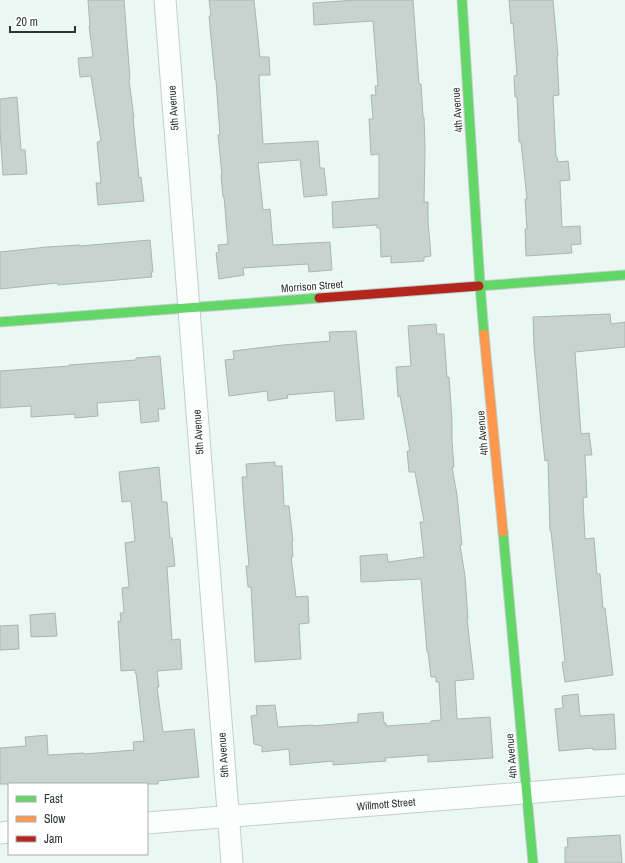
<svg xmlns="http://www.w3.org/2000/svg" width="625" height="863" font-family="'Archivo Narrow',sans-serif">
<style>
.building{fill:#c8d3cf;stroke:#abb5b2}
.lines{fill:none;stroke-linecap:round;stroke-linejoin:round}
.street-casing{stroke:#c3ceca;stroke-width:23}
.fast-casing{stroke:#c3ceca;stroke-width:11}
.slow-casing{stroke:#c3ceca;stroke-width:11}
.jam-casing{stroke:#c3ceca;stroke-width:11}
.street{stroke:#fcfefd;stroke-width:21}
.fast{stroke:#63d668;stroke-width:9}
.slow{stroke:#ff974d;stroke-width:9}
.jam{stroke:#b3261e;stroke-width:9}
.labels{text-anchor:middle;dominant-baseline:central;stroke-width:3;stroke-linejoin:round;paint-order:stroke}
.street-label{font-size:11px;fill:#2c3532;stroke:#fff}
</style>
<rect width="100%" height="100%" fill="#eaf8f3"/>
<g class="building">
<polygon points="88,0 124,0 130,79 129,80 134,118 133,118 139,178 141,177 144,201 98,205 96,183 101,183 97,142 101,141 91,76 80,77 78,58 93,57 89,26 90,26"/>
<polygon points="209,0 254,0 260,57 269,57 270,75 259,75 260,77 259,77 263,144 318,141 320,168 324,168 327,195 304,197 300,160 258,163 263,210 270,209 273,245 330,242 332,270 309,272 308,264 243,268 244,275 219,279 216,253 219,252 218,245 228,244 224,197 223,197 221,175 222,175 218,135 220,135 216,80 215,80 209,16 211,16"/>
<polygon points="356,0 413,0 419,84 421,84 423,117 424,117 425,150 424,202 428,202 428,221 431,256 424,257 424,261 391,263 391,256 381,257 380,228 377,228 377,225 333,228 332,202 379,198 379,154 371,155 369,119 373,119 371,95 376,95 375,86 378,86 373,21 314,25 313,3"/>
<polygon points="509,0 553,0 558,56 557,56 559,95 553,96 556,157 557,157 558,162 568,161 570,180 560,181 562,227 580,226 581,244 571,245 572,253 526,256 525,229 527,229 525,199 527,199 521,142 519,142 517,97 515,97 514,76 517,75 513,23 511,24"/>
<polygon points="17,97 21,150 25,150 27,174 3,175 0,130 0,99"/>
<polygon points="150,240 153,272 151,272 152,277 58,285 57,283 0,289 0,252 47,247 80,245 80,246"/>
<polygon points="610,314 611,324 625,322 625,347 575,352 581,434 589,433 592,455 585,455 587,497 583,498 585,539 594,538 597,574 600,574 603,608 605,608 613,675 565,682 562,662 565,662 551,531 550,531 548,460 545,461 541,424 534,346 533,317"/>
<polygon points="436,324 437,334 444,334 447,377 449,377 452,420 452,441 454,467 452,467 457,495 462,545 460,545 465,576 468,619 467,619 474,679 455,681 457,719 490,717 493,758 428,762 428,755 385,758 386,761 333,765 333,761 290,765 289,749 262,752 262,746 254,744 251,716 257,715 256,706 275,705 278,727 313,725 313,726 358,722 358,714 383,712 384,723 386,723 386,726 431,723 431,721 441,720 439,682 436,682 436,677 431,677 428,652 427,652 421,579 361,582 360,556 387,554 388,562 424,557 420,522 424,522 415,472 409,472 407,451 410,451 400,396 398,397 396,367 411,366 408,326"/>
<polygon points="356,331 364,419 336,421 334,391 287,395 288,398 268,401 267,391 229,396 225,360 234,359 233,351 283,345 330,341 329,332"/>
<polygon points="160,356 165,409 158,409 159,421 141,423 139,400 97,403 98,416 75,418 75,414 31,417 31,406 0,408 0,371 70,366 69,365 136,360 136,358"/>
<polygon points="275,462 275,466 282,466 284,506 289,506 293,541 292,541 293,557 291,557 296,597 308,596 309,623 299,624 301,659 255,662 251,587 248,587 246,566 249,566 244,508 242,477 247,477 246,464"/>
<polygon points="159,467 162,502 167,502 170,538 172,538 175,566 167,567 172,640 180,639 182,669 157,671 159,687 157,687 163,732 194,729 199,777 158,781 158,784 0,784 0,748 26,746 25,737 47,735 48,755 84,753 84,754 134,750 133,742 144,741 136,673 135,673 135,670 121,671 118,621 121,621 120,613 124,613 122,588 129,587 125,543 135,541 131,501 122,502 119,472"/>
<polygon points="55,613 57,636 31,637 30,615"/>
<polygon points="18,625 19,649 0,650 0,626"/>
<polygon points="578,694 580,716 614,714 616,749 593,750 593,748 559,751 555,709 563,708 562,696"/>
<polygon points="620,835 622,863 565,863 565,847 568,847 567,838"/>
</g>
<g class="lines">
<defs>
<g id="street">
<polyline points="165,0 232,863"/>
<polyline points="147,823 625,785"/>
<polyline points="0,833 9,832"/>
</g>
<g id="fast">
<polyline points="462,0 480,285 484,334"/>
<polyline points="479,286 625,275"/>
<polyline points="0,322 319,298"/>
<polyline points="503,532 533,863"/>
</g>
<polyline id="slow" points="484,334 503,532"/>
<polyline id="jam" points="319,298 479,286"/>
</defs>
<use href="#street" class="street-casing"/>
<use href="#fast" class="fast-casing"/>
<use href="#slow" class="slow-casing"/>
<use href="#jam" class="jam-casing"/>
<use href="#street" class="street"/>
<use href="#fast" class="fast"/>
<use href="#slow" class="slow"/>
<use href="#jam" class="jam"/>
</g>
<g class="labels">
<g class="street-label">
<text transform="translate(173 108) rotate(-94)">5th Avenue</text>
<text transform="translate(457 110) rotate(-94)">4th Avenue</text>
<text transform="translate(312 286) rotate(-4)">Morrison Street</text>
<text transform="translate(198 432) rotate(-94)">5th Avenue</text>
<text transform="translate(482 433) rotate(-95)">4th Avenue</text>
<text transform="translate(223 755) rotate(-94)">5th Avenue</text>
<text transform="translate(511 756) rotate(-95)">4th Avenue</text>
<text transform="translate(386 804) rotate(-5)">Willmott Street</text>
</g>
</g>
<rect x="8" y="783" width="140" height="72" fill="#ffffff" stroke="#abaead"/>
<rect x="16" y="796" width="20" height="6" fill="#63d668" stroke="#abaead"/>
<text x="44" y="803" font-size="12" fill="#2c3532">Fast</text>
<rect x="16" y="816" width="20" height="6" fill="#ff974d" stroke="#abaead"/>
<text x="44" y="823" font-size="12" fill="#2c3532">Slow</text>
<rect x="16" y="836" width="20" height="6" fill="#b3261e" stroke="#abaead"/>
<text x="44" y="843" font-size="12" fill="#2c3532">Jam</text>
<path d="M10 26v6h65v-6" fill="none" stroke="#2c3532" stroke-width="2"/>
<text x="16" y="26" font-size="12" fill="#2c3532" stroke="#ffffff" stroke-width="3" paint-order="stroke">20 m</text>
</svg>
